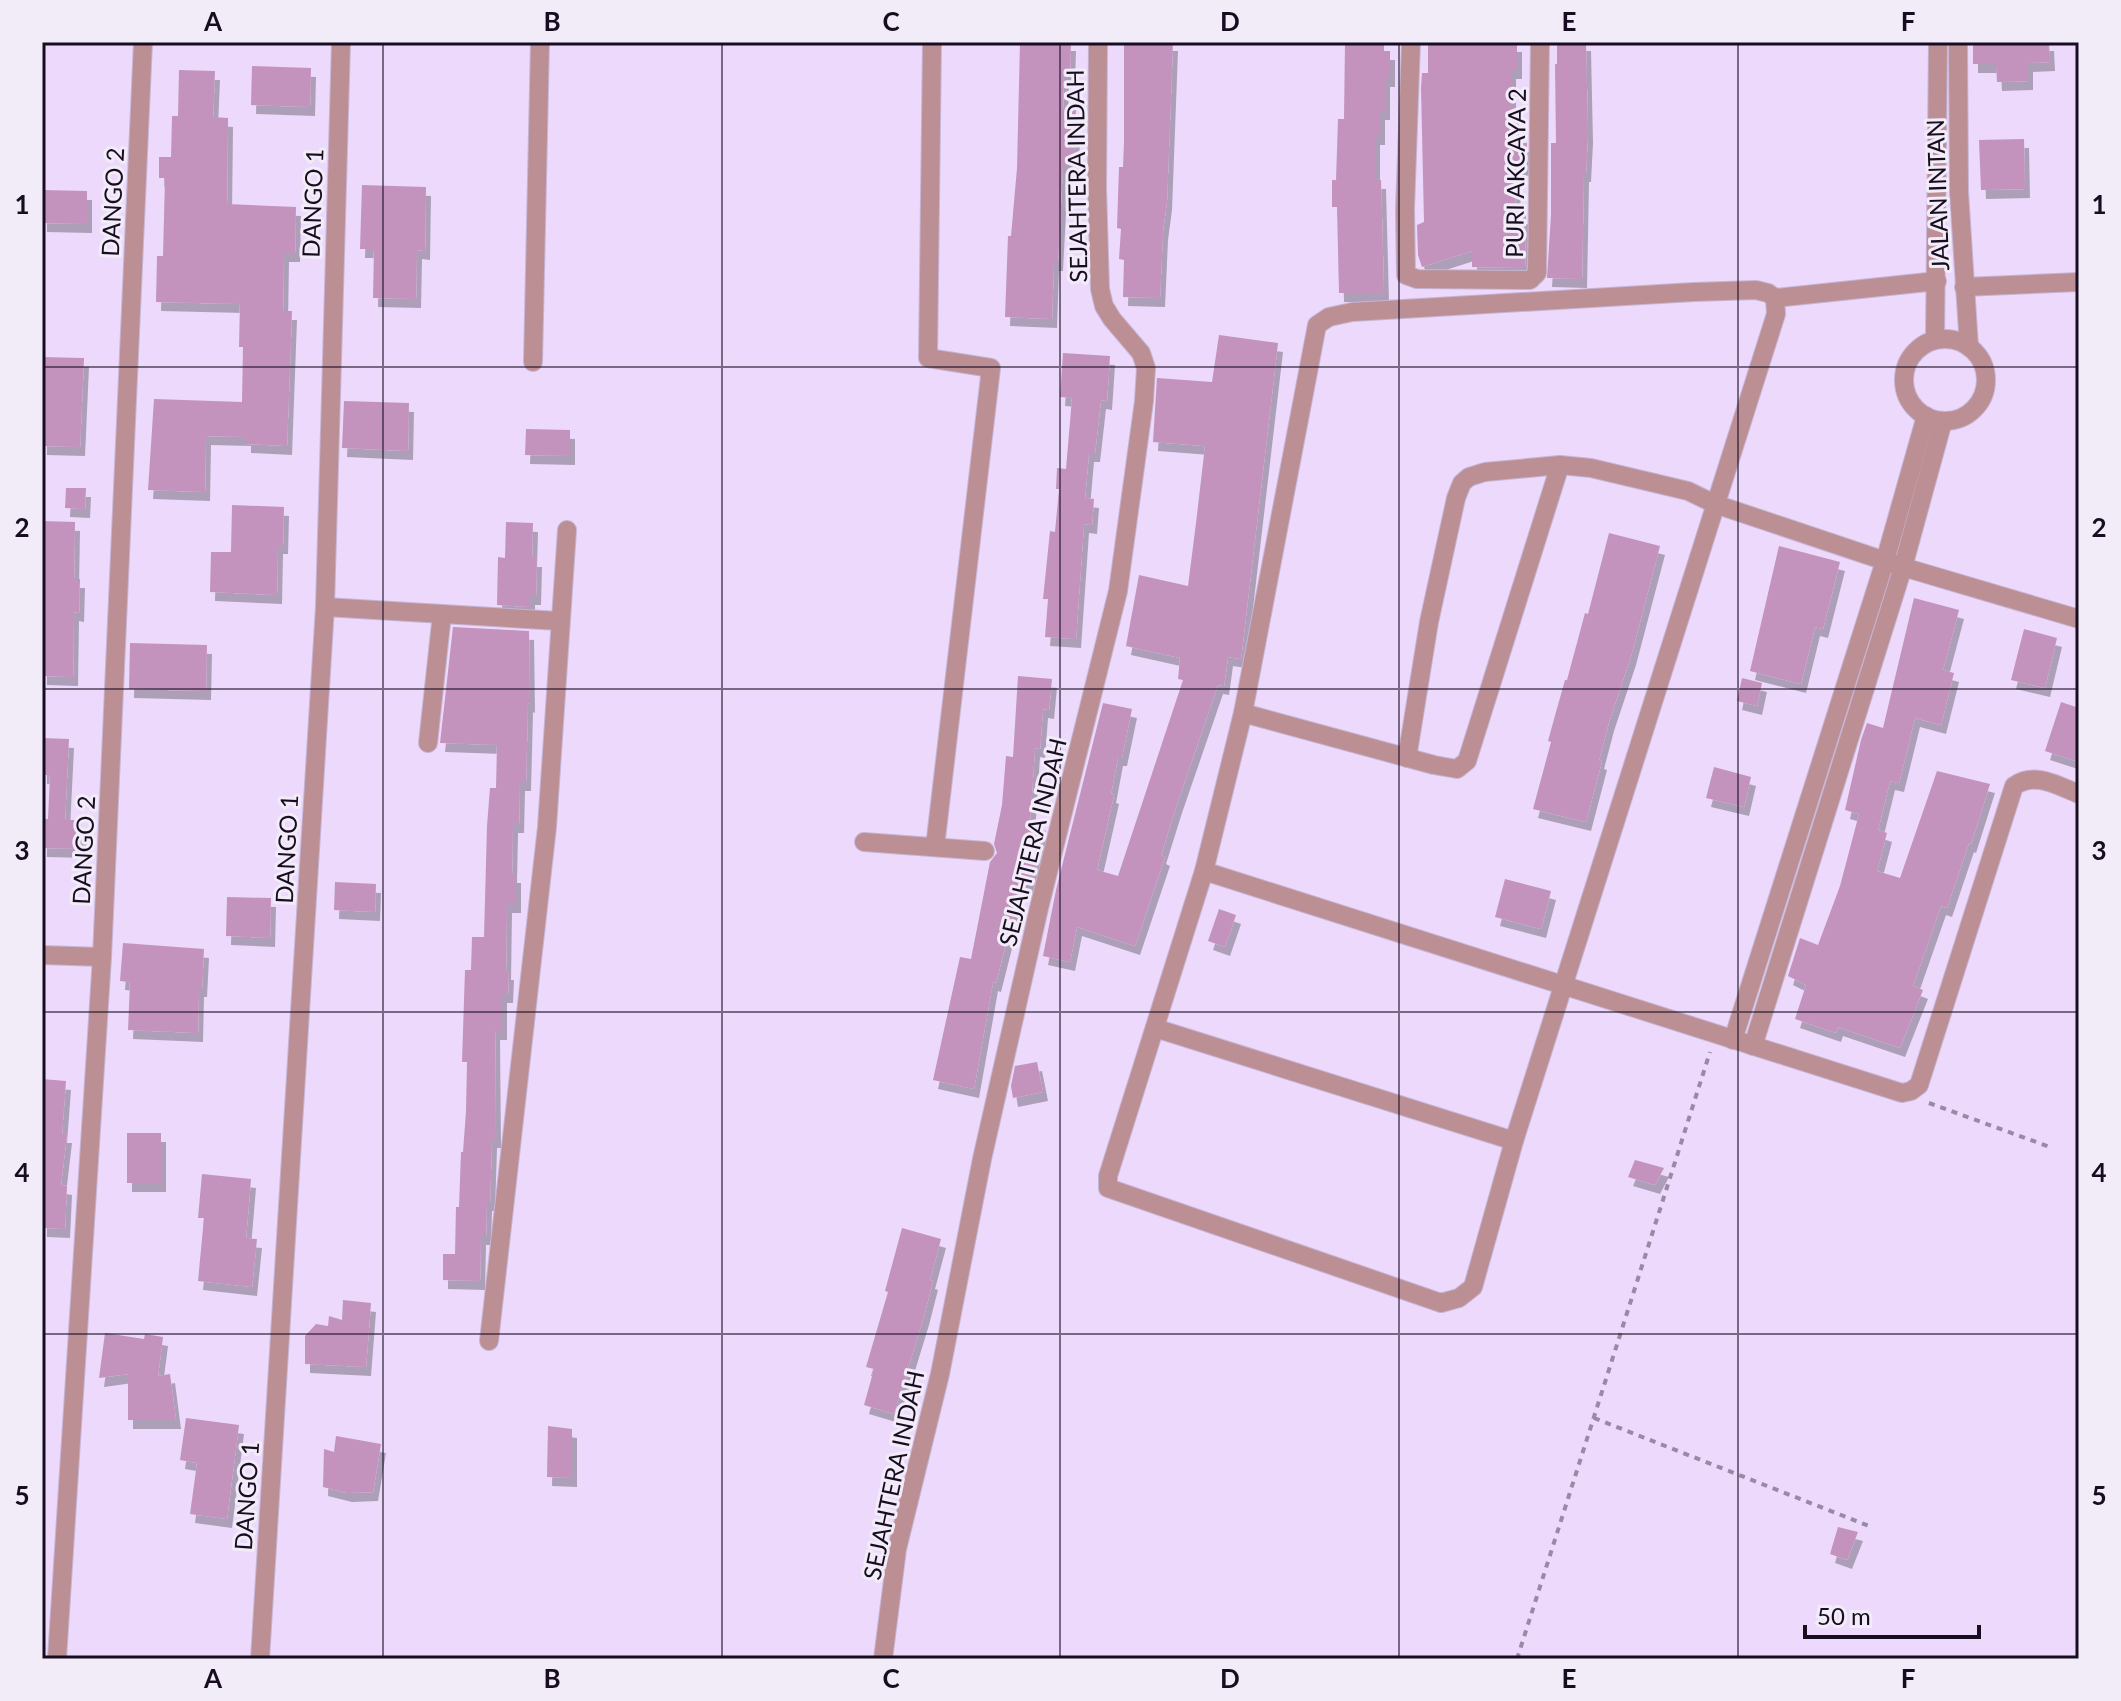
<svg xmlns="http://www.w3.org/2000/svg" width="2121" height="1701" font-family="Lato,sans-serif">
<style>
.building{fill:#c393be;filter:url(#shadow)}
.lines{fill:none;stroke-linecap:round;stroke-linejoin:round}
.minor-casing{stroke:#c6b4d4;stroke-width:20}
.path{stroke:#9989a5;stroke-width:4;stroke-dasharray:6 6;stroke-linecap:butt}
.minor{stroke:#bb8f94;stroke-width:18}
.grid{fill:none;stroke:#180c20;stroke-width:2;stroke-opacity:0.55}
.labels{text-anchor:middle;dominant-baseline:central;stroke-width:6;stroke-linejoin:round;paint-order:stroke}
.street-label{font-size:24px;fill:#180c20;stroke:#f2ecf8}
.neatline{fill:none;stroke:#180c20;stroke-width:3}
.grid-label{font-size:26px;text-anchor:middle;font-weight:bold;fill:#180c20}
</style>
<defs>
<filter id="shadow"><feDropShadow dx="5" dy="9" stdDeviation="0" flood-color="#0004"/></filter>
</defs>
<rect width="100%" height="100%" fill="#ecd9fb"/>
<g class="building">
<polygon points="1020,42 1071,42 1070,73 1064,73 1063,109 1076,110 1075,134 1073,165 1063,165 1058,262 1054,262 1052,319 1005,317 1008,236 1011,236 1017,168"/>
<polygon points="1124,42 1173,42 1167,201 1163,231 1160,298 1123,297 1124,260 1119,259 1121,229 1117,228 1119,167 1123,167 1124,142"/>
<polygon points="1345,42 1384,42 1384,51 1390,51 1390,78 1385,78 1385,111 1380,111 1380,136 1375,136 1375,180 1381,180 1384,293 1339,293 1337,207 1332,207 1332,180 1336,180 1338,119 1344,119"/>
<polygon points="1557,42 1586,42 1588,134 1586,173 1584,173 1582,279 1547,278 1551,215 1551,143 1556,143 1555,64 1557,64"/>
<polygon points="1973,42 2049,42 2050,62 2028,63 2028,81 1997,82 1996,64 1973,64"/>
<polygon points="1428,43 1517,43 1517,70 1511,70 1511,106 1514,106 1514,139 1520,139 1520,143 1527,143 1526,167 1516,166 1515,215 1526,215 1525,268 1472,267 1472,251 1422,267 1418,255 1417,225 1424,222 1421,88 1422,73 1428,73"/>
<polygon points="252,66 311,68 310,107 251,105"/>
<polygon points="179,70 215,71 213,117 228,118 227,204 296,207 295,253 284,253 283,311 292,311 287,446 246,444 246,437 206,436 205,492 148,490 154,399 242,402 243,347 239,347 240,304 156,302 157,256 163,256 165,178 159,178 159,157 171,157 172,116 178,116"/>
<polygon points="2024,139 2025,189 1981,190 1979,140"/>
<polygon points="362,185 426,187 425,251 417,250 416,299 373,298 374,249 360,249"/>
<polygon points="42,190 87,191 87,224 42,223"/>
<polygon points="1219,335 1278,343 1241,659 1228,657 1224,686 1218,685 1177,804 1161,855 1165,857 1135,946 1077,927 1070,962 1043,956 1056,890 1103,703 1132,709 1122,757 1118,757 1111,794 1114,795 1097,870 1118,876 1183,680 1178,679 1180,658 1126,646 1139,575 1188,586 1196,523 1205,446 1153,442 1157,378 1212,382"/>
<polygon points="1063,353 1110,356 1107,401 1101,400 1095,453 1089,453 1085,498 1094,499 1092,525 1084,524 1076,639 1045,637 1048,599 1043,599 1050,531 1055,532 1059,489 1056,489 1057,468 1066,469 1072,398 1060,397"/>
<polygon points="42,357 84,358 80,447 42,446"/>
<polygon points="344,401 409,403 408,451 342,448"/>
<polygon points="526,429 570,430 570,456 525,455"/>
<polygon points="66,488 86,488 85,509 65,508"/>
<polygon points="232,505 284,507 283,545 278,545 277,595 210,592 211,552 231,552"/>
<polygon points="42,521 75,522 74,579 80,579 79,613 74,612 73,677 42,676"/>
<polygon points="506,522 533,523 532,558 537,558 536,596 530,596 530,607 497,605 498,557 505,558"/>
<polygon points="1609,533 1660,546 1631,656 1609,722 1599,760 1602,761 1586,822 1533,809 1551,742 1548,741 1556,712 1565,680 1567,680 1585,613 1588,614"/>
<polygon points="1779,546 1840,562 1823,629 1815,627 1801,684 1750,671"/>
<polygon points="1914,598 1959,610 1943,670 1954,673 1941,725 1915,718 1899,783 1890,781 1878,830 1887,833 1877,871 1900,878 1937,771 1990,784 1971,844 1969,843 1947,908 1941,906 1913,986 1923,990 1900,1048 1838,1027 1836,1033 1795,1019 1806,985 1788,976 1800,938 1818,945 1840,886 1859,814 1845,810 1861,740 1867,723 1883,728"/>
<polygon points="453,627 529,631 530,704 528,703 526,782 520,782 519,824 513,824 512,874 516,874 516,904 507,904 506,971 509,971 508,994 502,994 502,1031 495,1031 496,1139 492,1139 490,1202 487,1202 486,1236 481,1236 480,1281 443,1280 443,1254 455,1254 456,1207 459,1207 461,1152 463,1152 466,1111 467,1062 462,1062 465,970 471,970 472,937 484,937 487,826 490,788 496,788 497,745 440,743"/>
<polygon points="2024,629 2057,638 2045,688 2011,680"/>
<polygon points="130,643 207,645 206,691 129,689"/>
<polygon points="1018,676 1052,679 1049,710 1043,709 1040,749 1035,748 1030,824 1034,825 1034,828 1046,831 1032,884 1021,884 996,983 993,982 974,1089 933,1080 960,957 971,959 990,862 997,853 994,844 1002,805 1006,756 1013,757"/>
<polygon points="1742,678 1762,683 1757,706 1737,701"/>
<polygon points="2061,702 2079,708 2079,762 2045,751"/>
<polygon points="42,738 69,739 65,820 82,820 81,849 42,848 42,819 48,819 50,775 42,775"/>
<polygon points="1714,767 1751,777 1744,807 1706,798"/>
<polygon points="1505,879 1551,891 1541,929 1495,917"/>
<polygon points="335,882 376,884 375,912 334,910"/>
<polygon points="227,897 271,898 270,938 226,936"/>
<polygon points="1219,909 1236,915 1225,947 1208,941"/>
<polygon points="123,943 204,949 202,988 199,988 198,1033 128,1030 130,982 120,981"/>
<polygon points="1037,1062 1043,1092 1013,1098 1011,1086 1015,1066"/>
<polygon points="42,1079 66,1081 62,1134 67,1134 61,1185 67,1186 65,1229 42,1228"/>
<rect x="127" y="1133" width="34" height="50"/>
<polygon points="1635,1160 1664,1168 1655,1185 1628,1177"/>
<polygon points="202,1174 251,1179 246,1238 257,1239 252,1287 198,1281 204,1218 198,1218"/>
<polygon points="902,1228 941,1239 930,1280 933,1281 924,1316 894,1414 864,1405 874,1369 866,1367 888,1292 885,1291"/>
<polygon points="343,1300 371,1303 366,1367 305,1364 305,1336 316,1324 328,1326 329,1316 342,1320"/>
<polygon points="105,1333 144,1339 145,1334 163,1337 158,1376 170,1374 176,1420 128,1420 128,1374 99,1378"/>
<polygon points="186,1418 239,1425 227,1519 190,1514 197,1463 180,1460"/>
<polygon points="548,1426 572,1429 572,1478 547,1477"/>
<polygon points="336,1436 381,1444 373,1492 347,1493 323,1487 324,1449 334,1452"/>
<polygon points="1838,1527 1858,1532 1847,1560 1830,1554"/>
</g>
<g class="lines">
<defs>
<g id="minor">
<polyline points="932,42 928,358 991,368 935,847"/>
<polyline points="1411,42 1405,209 1406,275 1417,279 1530,280 1537,273 1540,42"/>
<polyline points="1958,42 1959,192 1969,347"/>
<polyline points="1964,287 2079,282"/>
<polyline points="1775,298 1937,281"/>
<circle cx="1945" cy="380" r="41"/>
<polyline points="1935,340 1938,42"/>
<polyline points="533,362 540,42"/>
<path d="M 1560,465 L 1467,761 L 1457,769 L 1434,765 L 1243,713 L 1204,871 L 1902,1093 L 1911,1091 L 1919,1085 L 2014,786 C 2035,771 2058,786 2079,794"/>
<polyline points="325,607 559,621"/>
<polyline points="428,743 442,614"/>
<polyline points="1407,758 1429,622 1456,498 1462,483 1469,477 1485,472 1560,465 1591,468 1688,491 1715,504 1903,567 2079,619"/>
<polyline points="864,842 985,851"/>
<polyline points="1204,871 1108,1176 1108,1188 1441,1303 1459,1298 1473,1287 1514,1141 1776,314 1775,298 1768,293 1756,290 1694,292 1352,312 1329,317 1317,325 1243,713"/>
<polyline points="42,955 102,957"/>
<polyline points="1155,1028 1514,1141"/>
<polyline points="1733,1040 1885,561 1926,416"/>
<polyline points="1753,1046 1903,567 1943,421"/>
<polyline points="489,1341 547,827 567,530"/>
<polyline points="57,1659 102,957 143,42"/>
<polyline points="260,1659 325,607 341,42"/>
<polyline points="883,1659 897,1549 940,1374 982,1159 1039,908 1118,591 1144,401 1146,368 1141,353 1112,319 1104,306 1100,289 1097,188 1098,42"/>
</g>
</defs>
<use href="#minor" class="minor-casing"/>
<g class="path">
<polyline points="1929,1103 2050,1147"/>
<polyline points="1594,1418 1869,1526"/>
<polyline points="1517,1659 1710,1052"/>
</g>
<use href="#minor" class="minor"/>
</g>
<path class="grid" d="M 383,42 L 383,1659M 722,42 L 722,1659M 1060,42 L 1060,1659M 1399,42 L 1399,1659M 1738,42 L 1738,1659M 42,367 L 2079,367M 42,689 L 2079,689M 42,1012 L 2079,1012M 42,1334 L 2079,1334"/>
<g class="labels">
<g class="street-label">
<text transform="translate(1515 173) rotate(-89)">PURI AKCAYA 2</text>
<text transform="translate(1076 176) rotate(-91)">SEJAHTERA INDAH</text>
<text transform="translate(1937 195) rotate(-92)">JALAN INTAN</text>
<text transform="translate(112 202) rotate(-87)">DANGO 2</text>
<text transform="translate(312 203) rotate(-88)">DANGO 1</text>
<text transform="translate(1032 842) rotate(-76)">SEJAHTERA INDAH</text>
<text transform="translate(286 849) rotate(-87)">DANGO 1</text>
<text transform="translate(83 850) rotate(-87)">DANGO 2</text>
<text transform="translate(893 1475) rotate(-78)">SEJAHTERA INDAH</text>
<text transform="translate(246 1496) rotate(-86)">DANGO 1</text>
</g>
</g>
<rect width="2121" height="1701" fill="none" stroke="#f2ecf8" stroke-width="88"/>
<path d="M1805 1625v12h174v-12" fill="none" stroke="#180c20" stroke-width="4"/>
<text x="1817" y="1625" font-size="24" fill="#180c20" stroke="#f2ecf8" stroke-width="6" paint-order="stroke">50 m</text>
<rect x="44" y="44" width="2033" height="1613" class="neatline"/>
<g class="grid-label">
<text x="213" y="31">A</text>
<text x="552" y="31">B</text>
<text x="891" y="31">C</text>
<text x="1230" y="31">D</text>
<text x="1569" y="31">E</text>
<text x="1908" y="31">F</text>
<text x="22" y="214">1</text>
<text x="2099" y="214">1</text>
<text x="22" y="537">2</text>
<text x="2099" y="537">2</text>
<text x="22" y="860">3</text>
<text x="2099" y="860">3</text>
<text x="22" y="1182">4</text>
<text x="2099" y="1182">4</text>
<text x="22" y="1505">5</text>
<text x="2099" y="1505">5</text>
<text x="213" y="1688">A</text>
<text x="552" y="1688">B</text>
<text x="891" y="1688">C</text>
<text x="1230" y="1688">D</text>
<text x="1569" y="1688">E</text>
<text x="1908" y="1688">F</text>
</g>
</svg>
